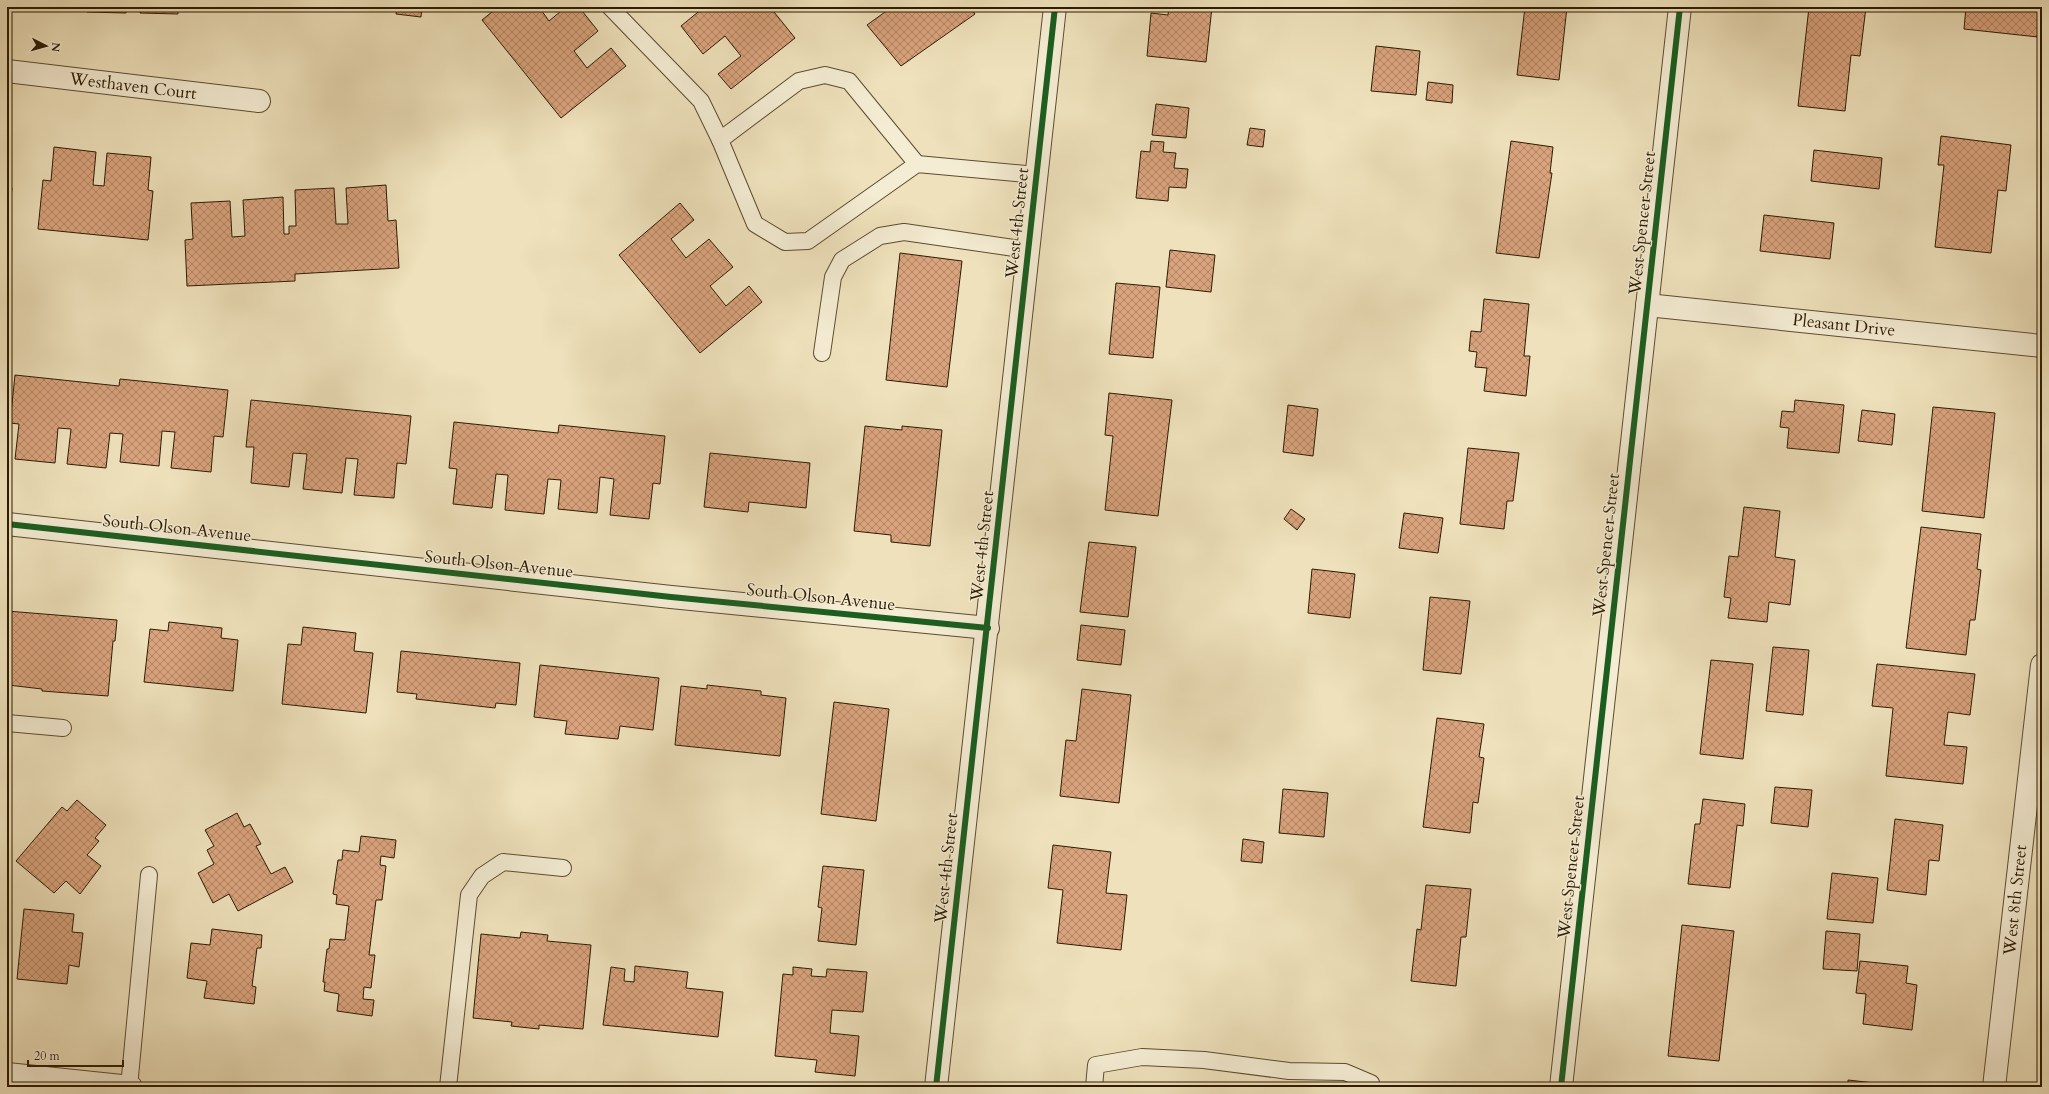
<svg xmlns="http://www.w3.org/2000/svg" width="2049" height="1094" font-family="Cardo,serif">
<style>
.building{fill:url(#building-cross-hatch);stroke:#2c1b02}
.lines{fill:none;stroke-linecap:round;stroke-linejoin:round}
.service-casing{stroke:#5c4c30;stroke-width:18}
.minor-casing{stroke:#5c4c30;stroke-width:24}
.tertiary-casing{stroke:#5c4c30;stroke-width:24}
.service{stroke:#f4ecd3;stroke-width:16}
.minor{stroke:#f4ecd3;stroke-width:22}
.tertiary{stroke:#f4ecd3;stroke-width:22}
.cycleway-casing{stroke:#f4ecd3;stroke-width:8}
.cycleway{stroke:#1b5e20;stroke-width:6}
.labels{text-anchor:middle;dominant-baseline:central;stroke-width:3;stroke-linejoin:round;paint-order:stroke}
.street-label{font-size:17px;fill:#2c1b02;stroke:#f4ecd3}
</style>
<defs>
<pattern id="building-cross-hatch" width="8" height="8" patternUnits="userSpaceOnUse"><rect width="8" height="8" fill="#d9a37d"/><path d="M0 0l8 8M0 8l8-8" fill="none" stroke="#b08464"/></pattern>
</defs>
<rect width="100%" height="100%" fill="#eee1bb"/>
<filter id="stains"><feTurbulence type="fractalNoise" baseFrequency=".005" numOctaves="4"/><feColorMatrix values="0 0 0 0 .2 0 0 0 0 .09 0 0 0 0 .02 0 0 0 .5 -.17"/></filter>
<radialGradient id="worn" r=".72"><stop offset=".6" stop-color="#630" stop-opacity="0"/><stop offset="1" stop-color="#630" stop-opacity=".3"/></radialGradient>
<g class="building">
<polygon points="87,7 127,7 126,13 87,12"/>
<polygon points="140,7 178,7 178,14 140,13"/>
<polygon points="243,7 282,7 282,9 243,8"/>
<polygon points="296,7 335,7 335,10 296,9"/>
<polygon points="397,7 422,7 421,17 396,14"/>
<polygon points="498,7 539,7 549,21 566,7 579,7 598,31 574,51 587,68 611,48 626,66 561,118 482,20"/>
<polygon points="702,7 770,7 795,38 731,89 718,74 741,56 725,36 703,54 681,26 703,8"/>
<polygon points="892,7 970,7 975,14 901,66 867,25"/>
<polygon points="1169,7 1212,7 1206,62 1147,56 1151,13 1168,15"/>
<polygon points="1525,7 1567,7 1559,80 1517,75"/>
<polygon points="1809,7 1866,7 1860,56 1851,55 1845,111 1798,106"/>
<polygon points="1966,7 2041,7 2038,37 1964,29"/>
<polygon points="1376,46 1420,51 1416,95 1371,91"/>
<polygon points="1428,82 1453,85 1452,103 1426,100"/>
<polygon points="1156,104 1189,108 1186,138 1152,135"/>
<polygon points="1250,128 1265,130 1263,147 1247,145"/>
<polygon points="1941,136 2011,145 2006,191 1998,190 1991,253 1935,247 1944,165 1938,165"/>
<polygon points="1151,141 1164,142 1163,152 1176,153 1174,168 1188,169 1186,188 1169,187 1168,201 1136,198 1141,151 1150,152"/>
<polygon points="1511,141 1553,147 1550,173 1552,173 1539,258 1496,253"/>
<polygon points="54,147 96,152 93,185 104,186 107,153 151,157 148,190 153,191 148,240 38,229 43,180 51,181"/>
<polygon points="1814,150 1882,158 1879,189 1811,181"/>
<polygon points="386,185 388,221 396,220 399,268 295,274 295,281 187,286 185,240 193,239 191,203 230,201 232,237 245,236 243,200 283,197 284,234 289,234 289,226 296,226 295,190 334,188 336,224 348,224 346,188"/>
<polygon points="7,187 12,188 7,231"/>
<polygon points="680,203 694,220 671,239 686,258 709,239 733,267 710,286 726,306 749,286 762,302 700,353 619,255"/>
<polygon points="1764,215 1834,223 1830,259 1760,251"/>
<polygon points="1170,250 1215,255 1211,292 1166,287"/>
<polygon points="900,253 962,261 947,387 886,380"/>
<polygon points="1116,283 1160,287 1153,358 1109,354"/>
<polygon points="1484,299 1529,304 1524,356 1530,356 1526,396 1484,391 1487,368 1475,367 1477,352 1469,351 1471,331 1481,332"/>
<polygon points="15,375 119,386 120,379 228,390 223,437 214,436 211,472 171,468 175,432 162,431 159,466 120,462 123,434 110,433 106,468 67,464 71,429 58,428 55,463 15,459 19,424 10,423"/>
<polygon points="1109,393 1172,400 1158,516 1105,510 1113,436 1105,435"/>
<polygon points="251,400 411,416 406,464 397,463 394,498 354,495 358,459 346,458 342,493 303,489 307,454 293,453 289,487 251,483 254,447 246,447"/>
<polygon points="1795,400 1844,405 1839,453 1787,448 1789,428 1780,427 1782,411 1794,412"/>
<polygon points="1288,405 1318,409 1313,456 1283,452"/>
<polygon points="1933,407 1995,413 1984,518 1922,511"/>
<polygon points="1862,410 1895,414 1892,445 1858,441"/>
<polygon points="454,422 558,433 559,425 665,436 660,484 653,483 649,519 610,515 614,479 600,477 597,513 558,509 561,480 548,479 544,514 505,510 508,475 496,474 492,508 453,504 457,469 449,468"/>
<polygon points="865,426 902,430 902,426 942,430 930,546 891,542 891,535 854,531"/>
<polygon points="1468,448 1519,453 1513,501 1507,501 1504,529 1460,524"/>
<polygon points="710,453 810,463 806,508 749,502 748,512 704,507"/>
<polygon points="1744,507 1780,511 1775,557 1795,560 1790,605 1769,602 1767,622 1728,618 1731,598 1724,597 1729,556 1738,557"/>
<polygon points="1291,509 1305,519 1297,530 1284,519"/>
<polygon points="1404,513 1443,518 1438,553 1399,548"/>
<polygon points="1921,527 1981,534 1977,569 1981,570 1975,620 1970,620 1966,655 1906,648"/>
<polygon points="1089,542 1136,547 1128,617 1080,612"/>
<polygon points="1312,569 1355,574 1350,618 1308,613"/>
<polygon points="1430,597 1470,601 1461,674 1423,670"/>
<polygon points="7,611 117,620 115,641 113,641 108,696 42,691 42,689 8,685"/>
<polygon points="169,622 222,628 221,638 238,640 233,691 144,682 150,629 168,631"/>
<polygon points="1081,625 1125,630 1121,665 1077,660"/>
<polygon points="303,627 356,633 354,651 373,653 366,713 282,704 288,644 301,645"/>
<polygon points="1773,647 1809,650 1803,715 1766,711"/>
<polygon points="401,651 520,663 516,705 496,703 495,708 416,699 417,694 397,692"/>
<polygon points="1711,660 1753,664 1743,759 1700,754"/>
<polygon points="1877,664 1975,674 1970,715 1948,712 1944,745 1967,747 1963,784 1886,776 1893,708 1872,706"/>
<polygon points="540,665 659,678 653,730 620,726 618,739 565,734 567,721 534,717"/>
<polygon points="707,685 761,691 761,695 786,698 780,756 675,745 681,686 707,689"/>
<polygon points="1082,689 1131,695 1119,803 1060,796 1066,740 1076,741"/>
<polygon points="834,702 889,709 876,821 821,814"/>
<polygon points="1437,718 1484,724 1479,757 1484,758 1478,803 1473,802 1470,833 1423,827"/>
<polygon points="1775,787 1812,790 1808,827 1771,823"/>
<polygon points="1283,789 1328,793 1324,837 1279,833"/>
<polygon points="1703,799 1745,804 1743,826 1737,825 1730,888 1688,884 1695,824 1700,824"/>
<polygon points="77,800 106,825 95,838 99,841 87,855 101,866 80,894 66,881 54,893 16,861 62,807 67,811"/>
<polygon points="237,813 244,827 250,824 261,844 256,846 271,874 285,867 293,882 238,911 229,894 213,903 198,873 214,864 207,850 214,846 205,830"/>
<polygon points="1895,819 1943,825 1939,861 1929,860 1926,895 1887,890"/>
<polygon points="361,836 396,840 394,858 381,856 380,865 386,866 382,900 376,900 369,955 375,955 371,988 364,987 363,999 374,1000 372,1016 337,1011 339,994 324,991 325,982 323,982 327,949 329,949 330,939 345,940 349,906 336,904 337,895 333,894 338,860 342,860 343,850 359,852"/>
<polygon points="1243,839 1264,842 1262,863 1241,861"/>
<polygon points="1053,845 1111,852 1106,893 1127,895 1121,950 1057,943 1063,890 1048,888"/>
<polygon points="823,866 864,870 856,945 818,941 822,908 818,907"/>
<polygon points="1832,873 1878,878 1873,923 1827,919"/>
<polygon points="1426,885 1471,889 1466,937 1461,937 1456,986 1411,981 1417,929 1421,930"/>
<polygon points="24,909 74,914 72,932 83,933 79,967 69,965 67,984 17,979"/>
<polygon points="1682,925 1734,931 1719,1061 1668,1056"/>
<polygon points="212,929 262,935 261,948 257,948 252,986 256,987 254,1004 204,998 207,981 187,978 191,943 210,945"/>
<polygon points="1826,931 1860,934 1857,971 1823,969"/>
<polygon points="521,932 548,935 547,941 591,945 583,1029 539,1025 539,1029 511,1026 512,1022 473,1018 481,934 520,938"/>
<polygon points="1860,961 1908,966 1906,983 1917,985 1912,1030 1863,1024 1866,994 1856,993"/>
<polygon points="635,966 688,972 686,988 723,992 718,1037 603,1025 611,967 625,969 624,981 634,982"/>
<polygon points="793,967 812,969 811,976 826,977 827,969 867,972 863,1012 832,1010 830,1033 859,1036 855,1076 815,1072 817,1060 775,1056 783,974 793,975"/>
<polygon points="1848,1080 1910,1087 1848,1087"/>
</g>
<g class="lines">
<defs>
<g id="service">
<polyline points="610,7 701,101 720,140 755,224 785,242 808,241 917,164 1036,175"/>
<polyline points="720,140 799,81 825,75 849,81 917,164"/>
<polyline points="822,353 833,277 842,260 880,236 904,232 1028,250"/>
<polyline points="7,723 63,728"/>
<polyline points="129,1087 149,875"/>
<polyline points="448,1087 469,895 482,876 503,862 563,868"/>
<polyline points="1094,1087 1096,1065 1142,1057 1204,1060 1289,1071 1345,1072 1371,1083 1372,1087"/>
</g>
<g id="minor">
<polyline points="7,71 259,101"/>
<polyline points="1647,305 2042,346"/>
<polyline points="7,524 671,597 988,628"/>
<polyline points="7,1074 131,1087"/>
<polyline points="936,1087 1055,7"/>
<polyline points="1994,1087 2042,665"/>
</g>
<polyline id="tertiary" points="1561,1087 1680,7"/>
</defs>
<use href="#service" class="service-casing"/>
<use href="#minor" class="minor-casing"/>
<use href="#tertiary" class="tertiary-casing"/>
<use href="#service" class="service"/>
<use href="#minor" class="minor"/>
<use href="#tertiary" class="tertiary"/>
<defs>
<g id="cycleway">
<polyline points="7,524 671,597 988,628"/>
<polyline points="936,1087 1055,7"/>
<polyline points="1561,1087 1680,7"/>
</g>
</defs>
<use href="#cycleway" class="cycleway-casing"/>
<use href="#cycleway" class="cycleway"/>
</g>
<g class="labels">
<g class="street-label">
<text transform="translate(133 86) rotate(7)">Westhaven Court</text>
<text transform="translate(1017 223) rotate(-84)">West 4th Street</text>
<text transform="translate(1642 223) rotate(-84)">West Spencer Street</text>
<text transform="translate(1844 325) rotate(6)">Pleasant Drive</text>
<text transform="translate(177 528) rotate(6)">South Olson Avenue</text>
<text transform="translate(1606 545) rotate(-84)">West Spencer Street</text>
<text transform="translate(982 546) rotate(-84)">West 4th Street</text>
<text transform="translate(499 564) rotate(6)">South Olson Avenue</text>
<text transform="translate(821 597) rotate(6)">South Olson Avenue</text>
<text transform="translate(1571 867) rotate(-84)">West Spencer Street</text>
<text transform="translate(946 868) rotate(-84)">West 4th Street</text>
<text transform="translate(2015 900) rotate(-84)">West 8th Street</text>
</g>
</g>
<rect width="2049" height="1094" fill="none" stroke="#eee1bb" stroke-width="24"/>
<rect x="8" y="8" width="2033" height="1078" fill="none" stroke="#2c1b02" stroke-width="2"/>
<rect x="12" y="12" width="2025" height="1070" fill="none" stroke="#2c1b02"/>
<g transform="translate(46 46) rotate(96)" stroke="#f4ecd3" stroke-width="3" paint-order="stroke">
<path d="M0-3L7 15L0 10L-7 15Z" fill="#2c1b02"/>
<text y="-6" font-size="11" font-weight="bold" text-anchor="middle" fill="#2c1b02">N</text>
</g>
<path d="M28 1060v6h95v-6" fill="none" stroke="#2c1b02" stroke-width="2"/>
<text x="34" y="1060" font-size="12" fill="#2c1b02" stroke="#f4ecd3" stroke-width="3" paint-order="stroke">20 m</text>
<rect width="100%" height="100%" filter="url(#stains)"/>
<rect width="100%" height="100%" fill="url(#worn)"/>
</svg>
